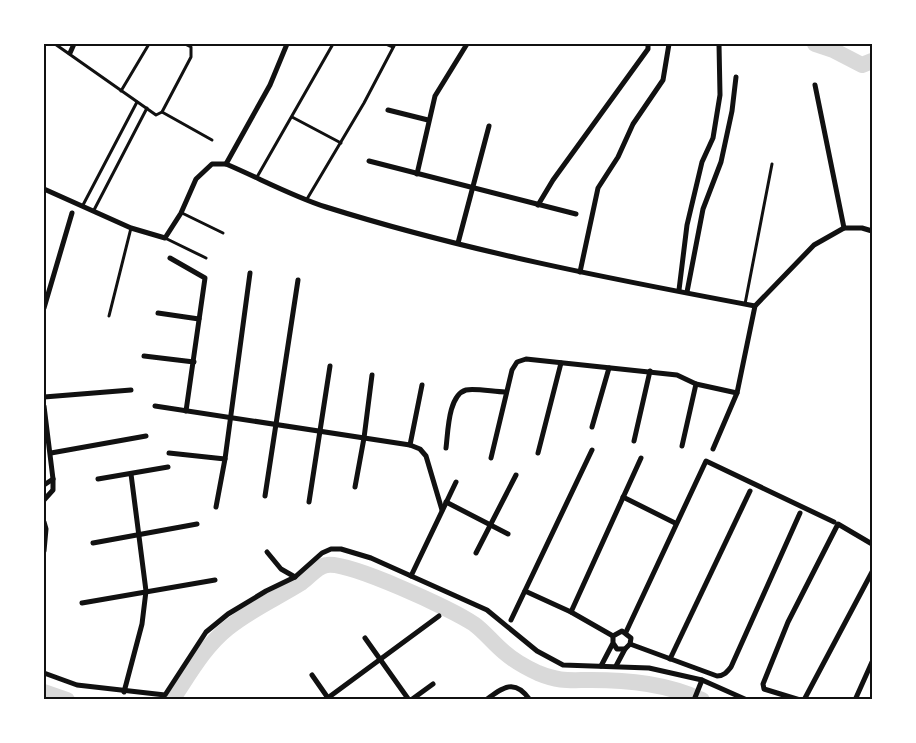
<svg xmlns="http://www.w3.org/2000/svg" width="916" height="743" font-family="'Work Sans',sans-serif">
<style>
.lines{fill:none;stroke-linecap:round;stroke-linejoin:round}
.river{stroke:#d9d9d9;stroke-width:16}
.service{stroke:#111;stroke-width:3}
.minor{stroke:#111;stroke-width:5}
.neatline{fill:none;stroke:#111;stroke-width:2}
</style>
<rect width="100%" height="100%" fill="#fff"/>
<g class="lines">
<g class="river">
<polyline points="815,44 833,50 862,65 872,61"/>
<polyline points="44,692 67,700"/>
<path d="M 172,700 C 189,675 204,647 228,628 C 250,610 277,598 301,583 C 310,577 317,566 327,565 C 350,562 452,609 474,624 C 485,632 493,643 504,652 C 513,660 527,668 538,673 C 560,682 569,680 591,680 C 630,680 667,684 702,700"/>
</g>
<g class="service">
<polyline points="55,44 156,115 162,112 191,57 191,47 185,44"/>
<polyline points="386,44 393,47"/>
<polyline points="121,91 149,44"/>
<polyline points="162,112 212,140"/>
<polyline points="292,117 341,143"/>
<polyline points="257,177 333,44"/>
<polyline points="307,199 364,103 395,44"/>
<polyline points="83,205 137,102"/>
<polyline points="94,210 147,108"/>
<polyline points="182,213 223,233"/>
<polyline points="165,238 206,258"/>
<polyline points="745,304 772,164"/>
<polyline points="109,316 131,228"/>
</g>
<g class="minor">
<polyline points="70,53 74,44"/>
<polyline points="815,85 844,228"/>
<polyline points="388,110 428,120"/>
<polyline points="369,161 576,214"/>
<polyline points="226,164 270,85 287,44"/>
<polyline points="417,174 435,96 467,44"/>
<path d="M 44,189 L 131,228 L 165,238 L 181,213 L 196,179 L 212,164 L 226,164 C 259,178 292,196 326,207 C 466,251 611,279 755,306"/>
<polyline points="538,205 553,180 648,49 648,44"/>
<polyline points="458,243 489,126"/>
<polyline points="170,258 205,278 186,411"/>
<polyline points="580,272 598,188 618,157 633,124 663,80 669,44"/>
<polyline points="679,290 687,225 702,162 713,138 720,95 719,44"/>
<polyline points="687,292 703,209 721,162 732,111 736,77"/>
<polyline points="44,308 72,213"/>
<polyline points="158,313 199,319"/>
<polyline points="144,356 194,362"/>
<polyline points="44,397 131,390"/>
<polyline points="44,406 53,479 53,490 44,500"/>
<polyline points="155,406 410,445 420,449 426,456 442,510"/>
<polyline points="592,427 609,368"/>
<polyline points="634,441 650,371"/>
<polyline points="410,445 422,385"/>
<polyline points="682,446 696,384"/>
<path d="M 446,448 C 448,433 448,395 466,390 C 475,388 495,392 505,392"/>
<polyline points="713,449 737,393 755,306 814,245 844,228 862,228 872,231"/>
<polyline points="51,453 146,436"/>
<polyline points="169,453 225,459"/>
<polyline points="538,453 561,363"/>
<polyline points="491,458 512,370 517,362 526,359 677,375 696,384 737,393"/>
<polyline points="98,479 168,467"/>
<polyline points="44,485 53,479"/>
<polyline points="355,487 364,438 372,375"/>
<polyline points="265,496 298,280"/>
<polyline points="623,497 675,523"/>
<polyline points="309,502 330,366"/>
<polyline points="446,502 508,534"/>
<polyline points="216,507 225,459 250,273"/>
<polyline points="44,522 46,529 44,551"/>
<polyline points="93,543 197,524"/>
<polyline points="267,552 281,569 295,577"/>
<polyline points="476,553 516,475"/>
<polyline points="411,576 456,482"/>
<polyline points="525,591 571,612 613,636"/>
<polyline points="82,603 215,580"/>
<polyline points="571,612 641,458"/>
<polyline points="511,620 592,450"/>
<polyline points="626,632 706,461 834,522"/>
<polyline points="365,638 409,700"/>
<path d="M 630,644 L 717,676 C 724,676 727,672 731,667 L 800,513"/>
<polyline points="670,659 750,491"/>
<polyline points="601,666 613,643 613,636 622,631 631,638 630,644 625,649 617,649 613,643"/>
<polyline points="616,666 625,649"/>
<polyline points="44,673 77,685 165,695 206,632 228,614 266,591 295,577 322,553 331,549 341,549 371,558 487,610 537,651 563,665 649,668 702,680 747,700"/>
<polyline points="312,675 328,698"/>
<polyline points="124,692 142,624 146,591 131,474"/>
<polyline points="325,700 439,616"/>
<polyline points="411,700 433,684"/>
<path d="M 486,700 C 503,687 515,678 530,700"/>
<polyline points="694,700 702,680"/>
<polyline points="800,700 764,689 763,684 788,622 838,524 872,544"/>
<polyline points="804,700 872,572"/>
<polyline points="855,700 872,662"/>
</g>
</g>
<rect width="916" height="743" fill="none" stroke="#ffffff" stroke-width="90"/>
<rect x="45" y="45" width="826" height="653" class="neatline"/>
</svg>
